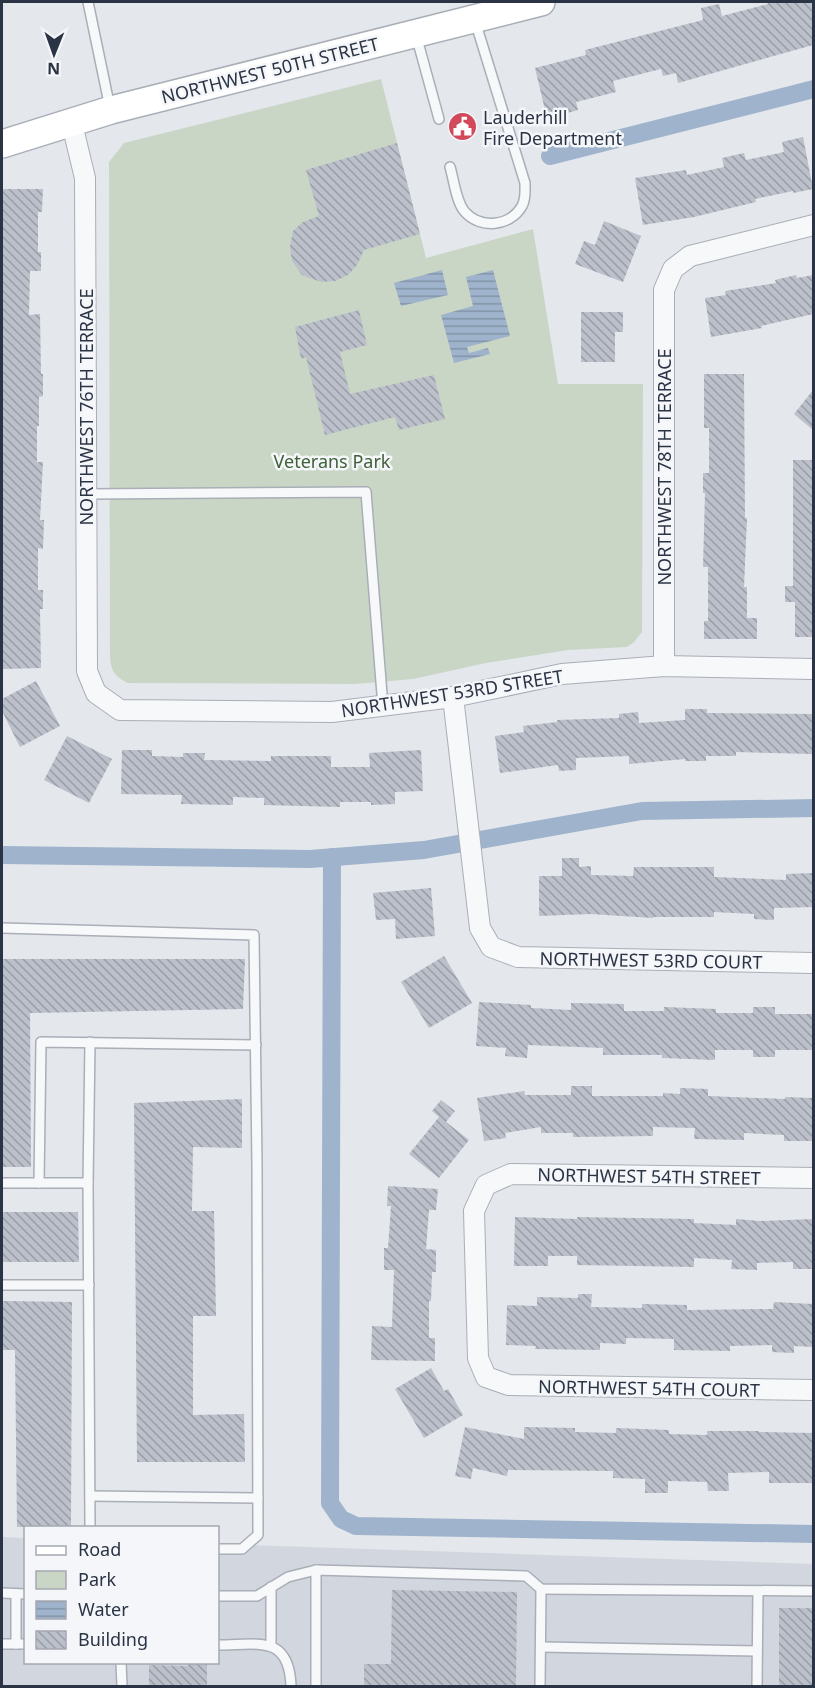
<svg xmlns="http://www.w3.org/2000/svg" width="815" height="1688" font-family="'Noto Sans',sans-serif">
<style>
.built{fill:#d2d6de}
.green{fill:#c9d6c5}
.water{fill:url(#water-rules)}
.lines{fill:none;stroke-linecap:round;stroke-linejoin:round}
.canal{stroke:#9fb4cc;stroke-width:18}
.building{fill:url(#building-back-hatch)}
.lane-casing{stroke:#a9aeb7;stroke-width:12}
.street-casing{stroke:#a9aeb7;stroke-width:22}
.secondary-casing{stroke:#a9aeb7;stroke-width:30}
.lane{stroke:#f7f8fa;stroke-width:9}
.street{stroke:#f7f8fa;stroke-width:20}
.secondary{stroke:#fff;stroke-width:27}
.labels{text-anchor:middle;dominant-baseline:central;stroke-width:5;stroke-linejoin:round;paint-order:stroke}
.street-label{font-size:18px;fill:#2b3445;stroke:#f4f6f9}
.poi-label{font-size:18px;fill:#2b3445;stroke:#f4f6f9;text-anchor:start}
.park-label{font-size:18px;fill:#3f6138;stroke:#f4f6f9}
</style>
<defs>
<pattern id="water-rules" width="6" height="5" patternUnits="userSpaceOnUse" patternTransform="scale(1.5)"><rect width="6" height="5" fill="#9fb4cc"/><path d="M0 2.5h6" fill="none" stroke="#8293a7"/></pattern>
<pattern id="building-back-hatch" width="6" height="6" patternUnits="userSpaceOnUse" patternTransform="scale(1.5)"><rect width="6" height="6" fill="#bbc0ca"/><path d="M-1 5l2 2M0 0l6 6M5-1l2 2" fill="none" stroke="#989da6"/></pattern>
</defs>
<rect width="100%" height="100%" fill="#e4e7ec"/>
<polygon class="built" points="2,1537 25,1538 26,1662 218,1662 218,1544 813,1564 813,1686 2,1686"/>
<path class="green" d="M 381,79 L 426,258 L 533,229 L 558,384 L 643,384 L 642,632 L 634,642 L 627,647 L 568,650 L 486,663 L 413,679 L 355,684 L 128,683 C 114,676 111,671 110,656 L 109,162 L 124,143 Z"/>
<g class="water">
<polygon points="442,270 448,295 401,306 394,283"/>
<polygon points="493,270 510,336 467,347 469,353 488,348 490,354 454,363 441,315 473,306 466,277"/>
</g>
<g class="lines">
<g class="canal">
<polyline points="550,156 814,89"/>
<polyline points="2,855 310,859 424,850 642,811 814,808"/>
<polyline points="332,857 330,1503 341,1519 356,1526 814,1534"/>
</g>
</g>
<g class="building">
<polygon points="767,2 813,2 813,45 678,83 676,73 663,76 661,69 613,81 616,92 576,102 578,110 564,114 563,110 546,114 535,68 586,55 585,50 703,20 701,8 719,4 722,16 768,4"/>
<polygon points="803,137 813,189 793,193 793,191 755,199 756,202 694,217 643,225 635,178 686,170 687,175 724,167 722,158 744,153 746,160 784,152 782,142"/>
<polygon points="397,143 420,234 364,250 357,265 348,275 335,281 321,282 302,275 292,261 290,247 293,231 303,222 319,216 306,170"/>
<polygon points="2,189 43,189 42,212 38,212 38,252 41,252 41,271 30,271 29,315 40,314 41,374 43,374 43,396 39,397 39,426 37,426 37,462 43,462 40,520 44,520 43,549 38,548 38,590 43,590 43,609 40,609 41,668 2,669"/>
<polygon points="604,221 641,236 623,282 575,264 584,241 595,245"/>
<polygon points="796,275 797,278 813,275 813,314 761,326 762,328 711,337 705,298 726,295 725,291 776,283 775,280"/>
<polygon points="359,310 367,345 340,352 350,394 434,375 445,419 399,430 395,417 325,435 306,357 301,359 295,327"/>
<polygon points="581,312 623,312 623,332 615,332 615,362 581,362"/>
<polygon points="704,374 744,374 745,518 747,518 744,587 747,587 747,618 757,618 757,639 704,639 704,621 708,621 708,567 703,567 705,493 703,493 703,473 709,473 709,428 704,428"/>
<polygon points="813,390 813,430 794,414"/>
<polygon points="793,460 813,460 813,637 795,637 795,602 785,602 785,586 793,586"/>
<polygon points="36,681 60,726 20,747 2,711 2,699"/>
<polygon points="685,709 707,709 707,713 813,714 813,754 736,752 736,756 706,756 706,761 685,761 685,759 629,764 629,756 576,758 576,770 559,771 558,765 500,773 495,736 524,732 523,726 557,722 557,720 619,718 619,714 638,712 639,723 685,720"/>
<polygon points="67,736 112,759 89,803 44,780"/>
<polygon points="122,750 152,750 152,756 183,757 183,753 205,753 204,760 271,761 271,756 331,756 331,767 370,767 369,753 421,750 423,791 395,792 395,804 371,805 371,802 340,802 340,807 264,805 264,798 233,797 233,805 181,804 182,795 121,794"/>
<polygon points="562,858 579,858 579,867 591,866 591,875 633,876 634,867 714,867 714,877 786,880 786,874 813,873 813,907 774,908 774,920 754,919 754,914 714,912 714,917 654,917 653,918 591,914 539,916 539,876 562,876"/>
<polygon points="431,888 435,936 396,939 395,919 376,920 373,893"/>
<polygon points="444,956 472,1003 429,1028 401,982"/>
<polygon points="2,959 245,959 243,1009 30,1013 31,1167 2,1167"/>
<polygon points="479,1002 531,1005 531,1008 571,1010 571,1003 624,1004 624,1011 664,1011 664,1007 716,1009 716,1013 753,1013 753,1007 775,1007 775,1014 813,1014 813,1050 775,1050 775,1057 753,1057 753,1050 715,1050 715,1060 662,1058 662,1055 603,1055 603,1048 528,1045 527,1058 505,1056 506,1048 476,1046"/>
<polygon points="571,1086 592,1086 592,1096 663,1096 663,1093 680,1094 680,1088 708,1089 708,1096 785,1099 785,1097 813,1098 813,1141 784,1141 784,1135 744,1133 744,1140 694,1139 695,1128 653,1127 653,1136 573,1137 573,1133 541,1133 541,1127 505,1133 506,1138 484,1141 477,1098 524,1091 525,1095 571,1095"/>
<polygon points="242,1099 242,1148 193,1147 192,1211 214,1211 216,1316 193,1316 193,1415 244,1414 245,1462 137,1462 134,1103"/>
<polygon points="441,1100 455,1111 446,1122 469,1140 439,1178 409,1154 439,1117 432,1111"/>
<polygon points="388,1186 438,1189 436,1210 429,1210 426,1249 436,1250 436,1272 432,1272 431,1301 429,1301 429,1338 435,1338 435,1361 371,1360 372,1326 392,1327 394,1270 384,1270 384,1248 388,1248 391,1206 387,1206"/>
<polygon points="2,1212 78,1212 79,1262 2,1262"/>
<polygon points="515,1217 577,1219 577,1217 694,1219 694,1223 736,1225 736,1219 759,1221 813,1219 813,1269 793,1269 793,1262 757,1263 757,1270 731,1269 732,1260 694,1258 694,1267 577,1265 577,1256 548,1256 548,1266 514,1266"/>
<polygon points="578,1294 592,1294 591,1307 642,1308 642,1304 687,1305 687,1310 773,1309 774,1302 813,1304 813,1347 794,1346 794,1353 772,1352 772,1345 730,1346 730,1351 674,1350 674,1339 626,1338 626,1344 600,1343 600,1350 535,1349 536,1346 506,1345 507,1305 537,1306 537,1297 578,1298"/>
<polygon points="2,1301 72,1302 71,1527 17,1527 15,1350 2,1350"/>
<polygon points="431,1368 444,1391 448,1389 463,1415 424,1438 395,1389"/>
<polygon points="465,1427 524,1439 524,1427 575,1428 575,1432 616,1433 616,1428 669,1430 669,1434 707,1435 707,1431 759,1431 759,1432 813,1433 813,1483 769,1483 769,1472 728,1473 729,1491 708,1491 707,1482 668,1481 668,1493 645,1493 645,1479 613,1478 613,1471 508,1470 507,1476 473,1468 471,1479 455,1476"/>
<polygon points="392,1590 517,1592 516,1686 364,1686 364,1664 391,1664"/>
<rect x="779" y="1608" width="34" height="78"/>
<polygon points="188,1663 207,1663 207,1686 149,1686 149,1665 188,1666"/>
</g>
<g class="lines">
<defs>
<g id="lane">
<polyline points="88,2 110,108"/>
<polyline points="416,35 439,119"/>
<path d="M 450,167 C 454,180 456,202 465,212 C 480,229 510,227 522,206 C 526,199 525,191 525,183 L 475,21"/>
<polyline points="87,494 366,492 383,707"/>
<polyline points="2,928 254,935 257,1165 258,1535 242,1549 218,1549"/>
<polyline points="2,1183 88,1183 90,1528"/>
<polyline points="39,1183 41,1042 256,1045"/>
<polyline points="88,1183 90,1042"/>
<polyline points="2,1285 89,1285"/>
<polyline points="90,1496 258,1498"/>
<polyline points="316,1570 316,1686"/>
<polyline points="271,1587 271,1645"/>
<polyline points="2,1593 26,1594"/>
<polyline points="218,1596 257,1596 288,1577 316,1570 526,1576 541,1589 814,1591"/>
<polyline points="2,1644 26,1644"/>
<polyline points="16,1644 16,1594"/>
<path d="M 218,1645 C 258,1645 289,1634 291,1686"/>
<polyline points="541,1647 757,1651"/>
<polyline points="121,1662 122,1686"/>
<polyline points="540,1686 541,1589"/>
<polyline points="757,1686 758,1591"/>
</g>
<g id="street">
<polyline points="71,120 85,178 87,671 96,693 120,710 332,712 453,697 562,674 664,666 814,669"/>
<polyline points="664,666 664,290 673,269 690,256 814,225"/>
<polyline points="453,697 480,928 491,947 518,957 814,963"/>
<polyline points="814,1178 511,1174 486,1185 474,1211 478,1358 486,1377 509,1385 814,1390"/>
</g>
<polyline id="secondary" points="2,144 111,110 541,2"/>
</defs>
<use href="#lane" class="lane-casing"/>
<use href="#street" class="street-casing"/>
<use href="#secondary" class="secondary-casing"/>
<use href="#lane" class="lane"/>
<use href="#street" class="street"/>
<use href="#secondary" class="secondary"/>
</g>
<defs>
<symbol id="civic-disc" viewBox="-11 -11 22 22"><circle r="9.5" fill="#d1495b" stroke="#f4f6f9"/><path d="M-.6-6.5H3V-4.5H.6V-3L4-1V1h2V6H-6V1h2V-1L-.6-3ZM-1.2 2.5V6h2.4V2.5Z" fill="#fff"/></symbol>
</defs>
<g fill-rule="evenodd">
<use href="#civic-disc" x="446" y="110" width="33" height="33"/>
</g>
<g class="labels">
<g class="street-label">
<text transform="translate(270 70) rotate(-14)">NORTHWEST 50TH STREET</text>
<text transform="translate(86 407) rotate(-90)">NORTHWEST 76TH TERRACE</text>
<text transform="translate(664 467) rotate(-90)">NORTHWEST 78TH TERRACE</text>
<text transform="translate(452 693) rotate(-9)">NORTHWEST 53RD STREET</text>
<text transform="translate(651 960) rotate(1)">NORTHWEST 53RD COURT</text>
<text transform="translate(649 1176) rotate(1)">NORTHWEST 54TH STREET</text>
<text transform="translate(649 1388) rotate(1)">NORTHWEST 54TH COURT</text>
</g>
<g class="poi-label">
<text x="483" y="117">Lauderhill<tspan x="483" dy="21">Fire Department</tspan></text>
</g>
<g class="park-label">
<text x="332" y="461">Veterans Park</text>
</g>
</g>
<rect width="815" height="1688" fill="none" stroke="#2b3445" stroke-width="6"/>
<rect x="24" y="1526" width="195" height="138" fill="#f4f6f9" stroke="#a4a8b1" stroke-width="1.5"/>
<rect x="36" y="1546" width="30" height="9" fill="#ffffff" stroke="#a4a8b1" stroke-width="1.5"/>
<text x="78" y="1556" font-size="18" fill="#2b3445">Road</text>
<rect x="36" y="1571" width="30" height="18" fill="#c9d6c5" stroke="#a4a8b1" stroke-width="1.5"/>
<text x="78" y="1586" font-size="18" fill="#2b3445">Park</text>
<rect x="36" y="1601" width="30" height="18" fill="url(#water-rules)" stroke="#a4a8b1" stroke-width="1.5"/>
<text x="78" y="1616" font-size="18" fill="#2b3445">Water</text>
<rect x="36" y="1631" width="30" height="18" fill="url(#building-back-hatch)" stroke="#a4a8b1" stroke-width="1.5"/>
<text x="78" y="1646" font-size="18" fill="#2b3445">Building</text>
<g transform="translate(54 54) rotate(181)" stroke="#f4f6f9" stroke-width="4.5" paint-order="stroke">
<path d="M0-4.5L10 22L0 15L-10 22Z" fill="#2b3445"/>
<text y="-9" font-size="16" font-weight="bold" text-anchor="middle" fill="#2b3445">N</text>
</g>
</svg>
